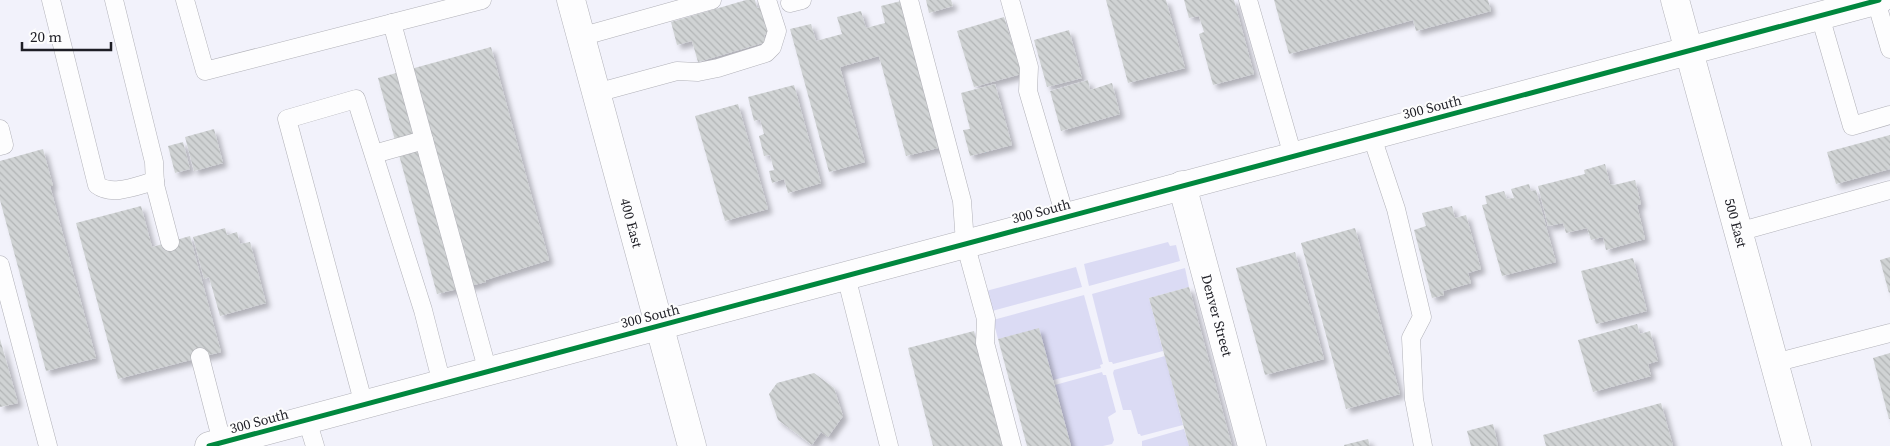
<svg xmlns="http://www.w3.org/2000/svg" width="1890" height="446" font-family="'Source Serif 4',serif">
<style>
.grass{fill:#dbdbf4}
.building{fill:url(#building-back-hatch);filter:url(#shadow)}
.lines{fill:none;stroke-linecap:round;stroke-linejoin:round}
.service-casing{stroke:#b1b1b8;stroke-width:19}
.minor-casing{stroke:#b1b1b8;stroke-width:29}
.tertiary-casing{stroke:#b1b1b8;stroke-width:29}
.service{stroke:#fdfdfe;stroke-width:18}
.minor{stroke:#fdfdfe;stroke-width:28}
.tertiary{stroke:#fdfdfe;stroke-width:28}
.cycleway-casing{stroke:#fdfdfd;stroke-width:8}
.cycleway{stroke:#00873e;stroke-width:5}
.labels{text-anchor:middle;dominant-baseline:central;stroke-width:4;stroke-linejoin:round;paint-order:stroke}
.street-label{font-size:14px;fill:#1e1e25;stroke:#fdfdfd}
</style>
<defs>
<pattern id="building-back-hatch" width="6" height="6" patternUnits="userSpaceOnUse" patternTransform="scale(1.25)"><rect width="6" height="6" fill="#d0d3d4"/><path d="M-1 5l2 2M0 0l6 6M5-1l2 2" fill="none" stroke="#b2b5b6"/></pattern>
<filter id="shadow"><feDropShadow dx="4.5" dy="4.5" stdDeviation="2.5" flood-color="#0004"/></filter>
</defs>
<rect width="100%" height="100%" fill="#f2f2fb"/>
<g class="grass">
<polygon points="1168,242 1170,246 1176,245 1180,261 1089,286 1084,264"/>
<polygon points="1076,267 1082,287 992,311 986,291"/>
<polygon points="1185,268 1189,287 1149,298 1163,351 1113,364 1112,362 1109,362 1092,294"/>
<polygon points="1084,295 1103,364 1100,365 1101,368 1053,380 1039,329 998,339 993,320"/>
<polygon points="1165,356 1183,425 1141,436 1140,434 1138,434 1131,410 1123,410 1113,373 1114,370"/>
<polygon points="1102,372 1103,375 1106,375 1116,412 1108,417 1114,440 1112,444 1103,446 1071,446 1055,385"/>
<polygon points="1184,429 1189,446 1142,446 1142,441"/>
</g>
<g class="building">
<polygon points="746,0 755,0 757,8 765,6 772,33 764,35 766,42 698,62 692,41 677,45 671,22"/>
<polygon points="926,0 951,0 953,6 929,13"/>
<polygon points="1106,0 1166,0 1185,68 1128,83"/>
<polygon points="1184,0 1234,0 1254,74 1213,85 1199,34 1204,32 1199,16 1189,18"/>
<polygon points="1274,0 1488,0 1491,11 1416,31 1413,20 1289,54"/>
<polygon points="901,1 946,146 906,156 879,56 840,67 865,162 829,172 790,29 811,24 816,41 842,34 837,17 861,11 866,28 885,23 881,6"/>
<polygon points="1004,17 1016,56 1019,54 1025,73 974,87 957,31"/>
<polygon points="1069,30 1082,78 1047,87 1034,40"/>
<polygon points="491,47 549,260 486,280 486,282 437,294 378,78"/>
<polygon points="1088,80 1090,90 1112,83 1120,114 1061,131 1050,91"/>
<polygon points="995,84 1012,145 970,156 963,130 970,129 961,93"/>
<polygon points="794,85 821,183 788,193 784,179 772,183 769,171 774,170 770,155 764,156 759,136 764,134 760,119 754,121 748,97"/>
<polygon points="738,104 768,209 725,221 695,116"/>
<polygon points="214,129 223,163 194,171 185,137"/>
<polygon points="1890,135 1890,169 1836,184 1827,152"/>
<polygon points="183,142 190,169 175,173 168,146"/>
<polygon points="43,149 53,186 50,186 96,358 46,371 0,200 0,161"/>
<polygon points="1605,164 1610,184 1614,185 1635,180 1641,204 1637,205 1645,239 1606,250 1603,237 1591,240 1587,228 1566,233 1563,223 1548,226 1538,186 1585,174 1584,170"/>
<polygon points="1529,184 1531,191 1536,190 1556,262 1502,276 1482,205 1487,204 1485,196 1504,191 1507,199 1514,198 1511,189"/>
<polygon points="141,206 152,247 190,236 221,352 118,379 76,223"/>
<polygon points="1452,206 1455,218 1466,215 1481,269 1468,273 1471,283 1443,291 1444,295 1432,298 1414,230 1426,226 1422,213"/>
<polygon points="225,228 227,235 237,232 240,244 250,242 266,303 220,316 209,277 204,279 193,237"/>
<polygon points="1355,228 1400,394 1346,409 1301,243"/>
<polygon points="1295,252 1324,359 1265,375 1236,268"/>
<polygon points="1890,257 1890,292 1889,293 1880,260"/>
<polygon points="1633,258 1647,311 1596,324 1581,271"/>
<polygon points="1189,287 1232,446 1189,446 1149,298"/>
<polygon points="1637,324 1640,334 1650,331 1658,361 1648,364 1651,376 1593,392 1578,340"/>
<polygon points="1039,328 1053,380 1071,446 1027,446 998,339"/>
<polygon points="974,331 1004,446 933,446 908,348"/>
<polygon points="0,339 18,403 0,407"/>
<polygon points="1890,353 1890,419 1889,419 1873,358"/>
<polygon points="814,373 834,388 843,416 828,437 821,432 812,445 778,420 769,394 777,383"/>
<polygon points="1661,403 1673,446 1546,446 1543,435"/>
<polygon points="1493,424 1498,446 1471,446 1467,431"/>
<polygon points="1368,439 1370,446 1344,446 1344,445"/>
</g>
<g class="lines">
<defs>
<g id="service">
<path d="M 51,0 L 97,185 C 113,197 138,185 155,181"/>
<polyline points="114,0 154,162 155,185 170,242"/>
<polyline points="185,0 205,71 482,0"/>
<polyline points="909,0 962,201 965,243 986,319 985,343 1012,446"/>
<polyline points="1010,0 1029,67 1028,91 1065,216"/>
<polyline points="1248,0 1293,156"/>
<polyline points="1876,1 1890,49"/>
<polyline points="790,3 802,0"/>
<polyline points="1820,16 1852,126 1890,115"/>
<polyline points="392,23 424,140"/>
<polyline points="580,37 712,0"/>
<polyline points="596,93 677,71 698,72 718,68 766,53 772,47 777,31 767,0"/>
<polyline points="0,129 4,145 0,146"/>
<polyline points="1371,134 1396,209 1422,317 1411,338 1414,399 1423,446"/>
<polyline points="374,154 424,140 488,372"/>
<polyline points="1738,232 1890,190"/>
<polyline points="0,265 48,446"/>
<polyline points="846,276 889,446"/>
<polyline points="200,357 222,442"/>
<polyline points="1774,363 1890,333"/>
<polyline points="364,405 287,119 356,99 423,310 442,384"/>
<polyline points="307,420 315,446"/>
</g>
<g id="minor">
<path id="s1" d="M 571,0 L 692,446"/>
<path id="s2" d="M 1182,185 L 1252,446"/>
</g>
<g id="tertiary">
<path id="s3" d="M 1675,0 L 1797,446"/>
<polyline points="209,446 1879,0"/>
</g>
</defs>
<use href="#service" class="service-casing"/>
<use href="#minor" class="minor-casing"/>
<use href="#tertiary" class="tertiary-casing"/>
<use href="#service" class="service"/>
<use href="#minor" class="minor"/>
<use href="#tertiary" class="tertiary"/>
<defs>
<polyline id="cycleway" points="209,446 1879,0"/>
</defs>
<use href="#cycleway" class="cycleway-casing"/>
<use href="#cycleway" class="cycleway"/>
</g>
<g class="labels">
<g class="street-label">
<text transform="translate(1432 107) rotate(-14)">300 South</text>
<text transform="translate(1041 211) rotate(-15)">300 South</text>
<text stroke="none"><textPath href="#s1" startOffset="231">400 East</textPath></text>
<text stroke="none"><textPath href="#s3" startOffset="231">500 East</textPath></text>
<text stroke="none"><textPath href="#s2" startOffset="135">Denver Street</textPath></text>
<text transform="translate(650 316) rotate(-14)">300 South</text>
<text transform="translate(259 421) rotate(-15)">300 South</text>
</g>
</g>
<path d="M22 42v8h89v-8" fill="none" stroke="#1e1e25" stroke-width="2.5"/>
<text x="30" y="42" font-size="15" fill="#1e1e25" stroke="#fdfdfd" stroke-width="4" paint-order="stroke">20 m</text>
</svg>
